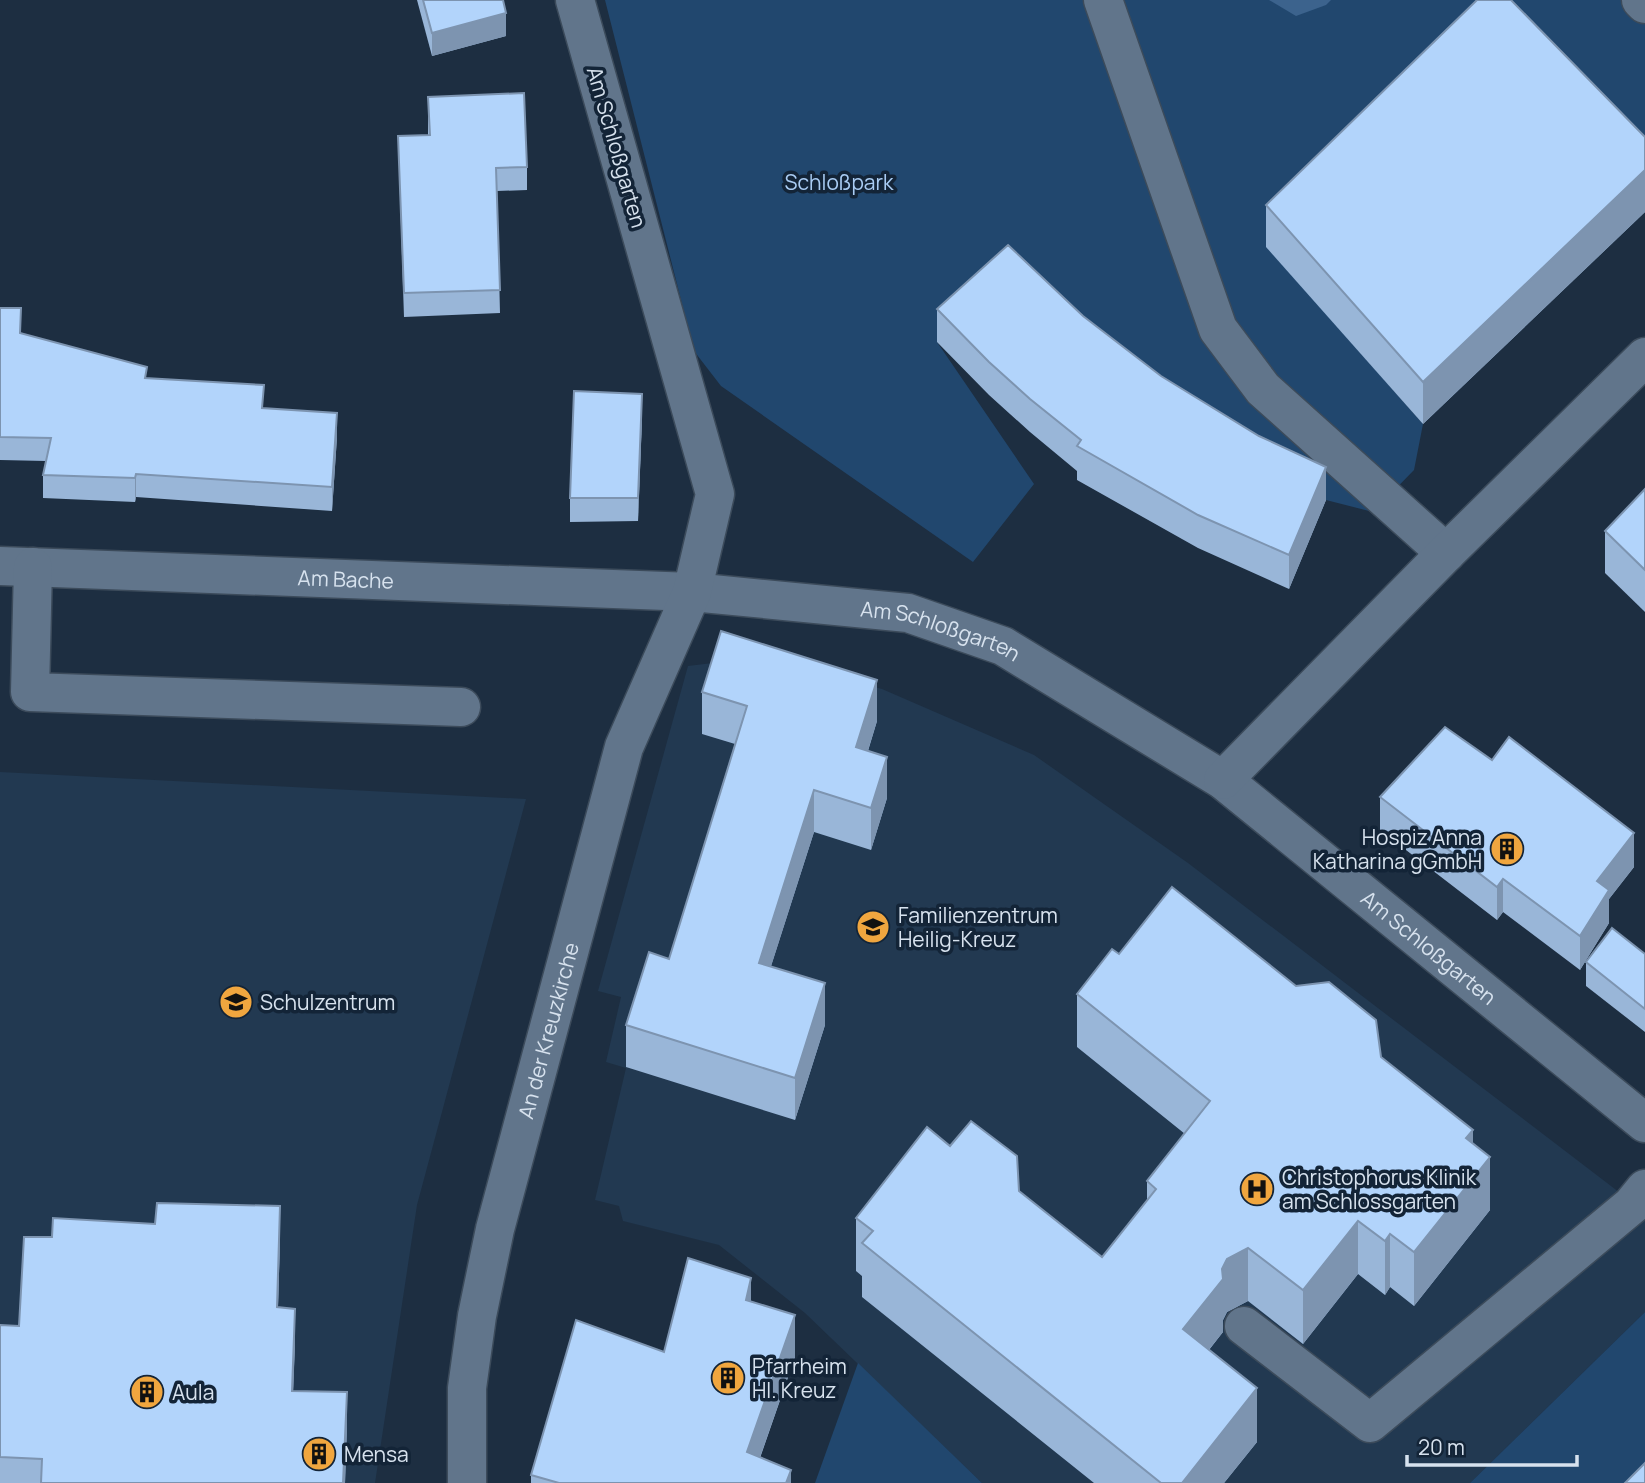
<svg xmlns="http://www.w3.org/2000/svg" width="1645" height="1483" font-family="Manrope,sans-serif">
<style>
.built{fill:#223951}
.green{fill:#21476e}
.water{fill:#3c638d}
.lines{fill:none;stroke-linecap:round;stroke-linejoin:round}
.minor-casing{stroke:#3c4b5b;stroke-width:41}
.minor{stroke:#61758b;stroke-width:38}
.wall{fill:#99b6d8}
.shaded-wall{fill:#7d94b0}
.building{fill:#b2d4fb;stroke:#7d94b0;stroke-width:2}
.labels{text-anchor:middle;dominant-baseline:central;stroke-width:7;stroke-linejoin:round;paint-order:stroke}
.street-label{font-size:21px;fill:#d7e2ee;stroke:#132437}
.park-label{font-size:21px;fill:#a9ccf3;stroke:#132437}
.poi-label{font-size:21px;fill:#d7e2ee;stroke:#132437;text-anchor:start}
</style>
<rect width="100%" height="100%" fill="#1d2e41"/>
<g class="built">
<polygon points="762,657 882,689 1034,755 1188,863 1645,1212 1645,1312 1470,1483 982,1483 805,1313 719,1245 623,1221 619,1206 595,1200 626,1068 606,1062 621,997 598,991 688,666"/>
<polygon points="0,772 526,799 417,1205 375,1483 0,1483"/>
</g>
<g class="green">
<polygon points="605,0 1645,0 1645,180 1267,246 1423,424 1414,470 1373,512 1326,500 1259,469 937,342 1034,484 973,562 721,386 694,351"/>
<polygon points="1645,1312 1645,1483 1470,1483"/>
<polygon points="858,1363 982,1483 815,1483"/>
</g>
<polygon class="water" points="1269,0 1331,0 1326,5 1296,16"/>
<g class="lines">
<defs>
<g id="minor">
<polyline points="1103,0 1218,329 1263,389 1446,553"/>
<polyline points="1641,0 1645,4"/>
<path id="s1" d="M 0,566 L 692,592 L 908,613 L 1003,646 L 1223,780 L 1645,1123"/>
<polyline points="33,567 30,692 461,707"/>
<polyline points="1223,780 1446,553 1645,357"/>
<polyline points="1244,1326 1370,1423 1632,1205 1645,1189"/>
<path id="s2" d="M 467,1483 L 467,1388 L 477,1316 L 495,1229 L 624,747 L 692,592 L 715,494 L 575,0"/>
</g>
</defs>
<use href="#minor" class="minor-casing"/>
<use href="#minor" class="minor"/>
</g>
<g class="wall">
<polygon points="417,0 503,0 506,36 432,56"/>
<polygon points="428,97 527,167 527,190 497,191 500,313 404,317 398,136 428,135"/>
<polygon points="1645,137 1645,212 1423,424 1266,247 1266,205"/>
<polygon points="0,308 21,333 147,378 264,408 337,437 332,511 136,497 135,502 43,498 43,475 46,461 0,460"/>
<polygon points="937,309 1083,316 1161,376 1326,500 1289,589 1198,548 1077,480 1077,471 1030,432 989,395 937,342"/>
<polygon points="642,417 638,521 570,522 570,498"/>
<polygon points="1645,489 1645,612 1605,573 1605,531"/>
<polygon points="702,692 877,721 868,751 887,798 871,850 814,832 771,966 825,1025 795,1120 626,1067 626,1025 669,959 735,744 702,734"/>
<polygon points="1380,797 1634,867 1609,899 1609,923 1580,970 1503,912 1497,920 1380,830"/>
<polygon points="1119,954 1381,1057 1473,1143 1490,1210 1414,1306 1390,1287 1385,1295 1358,1274 1303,1344 1248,1301 1227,1312 1223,1320 1223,1332 1209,1350 1257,1442 1224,1483 1094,1483 862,1297 862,1276 856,1271 856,1218 950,1146 1102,1257 1147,1200 1147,1181 1185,1134 1077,1047 1077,994"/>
<polygon points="1645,954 1645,1032 1586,986 1586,962"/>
<polygon points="280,1240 278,1307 295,1343 293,1391 347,1426 345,1483 0,1483 0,1325 19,1326"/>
<polygon points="751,1301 795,1357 760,1458 791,1483 531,1483 531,1475 664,1352"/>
</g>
<g class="shaded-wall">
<polygon points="506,13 506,36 432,56 432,33"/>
<polygon points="1645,170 1645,212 1423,424 1423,382"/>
<polygon points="642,394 642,417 638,521 638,498"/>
<polygon points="337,413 337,437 332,511 332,487"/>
<polygon points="1326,467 1326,500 1289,589 1289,555"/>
<polygon points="136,474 136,497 135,502 135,478"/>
<polygon points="877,680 877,721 856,789 856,747"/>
<polygon points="887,757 887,798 871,850 871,808"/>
<polygon points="814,790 814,832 759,1004 759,963"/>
<polygon points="1634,833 1634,867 1609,899 1609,923 1580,970 1580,936 1597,881"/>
<polygon points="1503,879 1503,912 1497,920 1497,887"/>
<polygon points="825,983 825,1025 795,1120 795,1078"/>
<polygon points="1473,1130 1473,1179 1490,1157 1490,1210 1414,1306 1414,1252 1466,1138"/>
<polygon points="280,1206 280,1240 277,1340 277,1307"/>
<polygon points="1358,1221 1358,1274 1303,1344 1303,1290"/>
<polygon points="1390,1234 1390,1287 1385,1295 1385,1241"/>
<polygon points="1248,1248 1248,1301 1227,1312 1223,1320 1223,1332 1183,1382 1183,1329 1222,1269 1227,1259"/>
<polygon points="751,1278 751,1320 746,1300"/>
<polygon points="295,1309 295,1343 292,1424 292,1391"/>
<polygon points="795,1315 795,1357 751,1483 747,1452"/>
<polygon points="1257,1388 1257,1442 1224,1483 1182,1483"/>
<polygon points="347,1392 347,1426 345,1483 343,1483"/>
<polygon points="791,1470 791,1483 786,1483"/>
</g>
<g class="building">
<polygon points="423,0 503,0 506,13 432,33"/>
<polygon points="1477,0 1511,0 1645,137 1645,170 1423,382 1266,205"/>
<polygon points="524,93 527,167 496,168 500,290 404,293 398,136 430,135 428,97"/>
<polygon points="1008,245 1083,316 1161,376 1259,436 1326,467 1289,555 1198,515 1077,446 1081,440 1030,399 989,362 937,309"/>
<polygon points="0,308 21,308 20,333 147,367 145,378 264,385 262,408 337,413 332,487 136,474 135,478 43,475 51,438 0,437"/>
<polygon points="574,391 642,394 638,498 570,498"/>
<polygon points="1645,489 1645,570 1605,531"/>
<polygon points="721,631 877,680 856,747 887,757 871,808 814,790 759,963 825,983 795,1078 626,1025 649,952 669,959 747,706 702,692"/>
<polygon points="1445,727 1492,760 1509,737 1634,833 1597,881 1609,890 1580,936 1503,879 1497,887 1380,797"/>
<polygon points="1172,887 1296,986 1329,982 1376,1020 1381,1057 1473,1130 1466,1138 1490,1157 1414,1252 1390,1234 1385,1241 1358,1221 1303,1290 1248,1248 1227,1259 1222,1269 1223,1279 1183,1329 1257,1388 1182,1483 1161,1483 862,1243 873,1231 856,1218 927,1127 950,1146 971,1121 1017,1156 1019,1191 1102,1257 1156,1189 1147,1181 1210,1101 1077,994 1112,949 1119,954"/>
<polygon points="1612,928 1645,954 1645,1009 1586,962"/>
<polygon points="157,1203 280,1206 277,1307 295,1309 292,1391 347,1392 343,1483 41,1483 42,1459 0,1457 0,1325 19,1326 24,1237 52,1237 53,1218 155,1224"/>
<polygon points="688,1258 751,1278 746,1300 795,1315 747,1452 791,1470 786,1483 559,1483 531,1475 576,1320 664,1352"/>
<polygon points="1645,1463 1645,1483 1625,1483"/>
</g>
<defs>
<symbol id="building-disc" viewBox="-11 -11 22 22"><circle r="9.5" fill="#f0a63f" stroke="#132437"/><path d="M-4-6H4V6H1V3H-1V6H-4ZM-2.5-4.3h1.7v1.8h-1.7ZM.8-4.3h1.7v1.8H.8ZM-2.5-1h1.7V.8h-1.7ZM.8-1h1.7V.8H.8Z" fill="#111"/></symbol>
<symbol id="school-disc" viewBox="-11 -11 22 22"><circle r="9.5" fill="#f0a63f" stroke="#132437"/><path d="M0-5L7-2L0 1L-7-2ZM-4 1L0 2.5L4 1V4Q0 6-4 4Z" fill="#111"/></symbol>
<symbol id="hospital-disc" viewBox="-11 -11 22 22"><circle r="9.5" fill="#f0a63f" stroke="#132437"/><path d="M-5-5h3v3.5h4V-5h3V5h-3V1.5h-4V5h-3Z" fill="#111"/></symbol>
</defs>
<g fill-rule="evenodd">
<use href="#building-disc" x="1488" y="830" width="38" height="38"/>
<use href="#school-disc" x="854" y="908" width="38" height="38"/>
<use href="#school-disc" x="217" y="983" width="38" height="38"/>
<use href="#hospital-disc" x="1238" y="1170" width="38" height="38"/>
<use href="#building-disc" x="709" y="1359" width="38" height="38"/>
<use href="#building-disc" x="128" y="1373" width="38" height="38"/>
<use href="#building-disc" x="300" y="1435" width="38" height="38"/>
</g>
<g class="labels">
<g class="street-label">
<text transform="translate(617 147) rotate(74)">Am Schloßgarten</text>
<text stroke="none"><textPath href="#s1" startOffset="346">Am Bache</textPath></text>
<text stroke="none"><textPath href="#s1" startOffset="945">Am Schloßgarten</textPath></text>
<text stroke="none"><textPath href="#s1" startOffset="1533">Am Schloßgarten</textPath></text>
<text stroke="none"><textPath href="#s2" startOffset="462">An der Kreuzkirche</textPath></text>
</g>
<g class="park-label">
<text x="839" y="182">Schloßpark</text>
</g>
<g class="poi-label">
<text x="1482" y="837" text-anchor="end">Hospiz Anna<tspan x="1482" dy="24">Katharina gGmbH</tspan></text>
<text x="898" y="915">Familienzentrum<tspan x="898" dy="24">Heilig-Kreuz</tspan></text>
<text x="260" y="1002">Schulzentrum</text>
<text x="1282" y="1177">Christophorus Klinik<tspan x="1282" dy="24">am Schlossgarten</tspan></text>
<text x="752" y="1366">Pfarrheim<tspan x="752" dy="24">Hl. Kreuz</tspan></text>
<text x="172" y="1392">Aula</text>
<text x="344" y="1454">Mensa</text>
</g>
</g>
<path d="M1407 1455v10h170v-10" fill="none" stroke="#d7e2ee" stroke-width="3.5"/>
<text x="1418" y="1455" font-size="21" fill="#d7e2ee" stroke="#132437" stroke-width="5" paint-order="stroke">20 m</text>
</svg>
